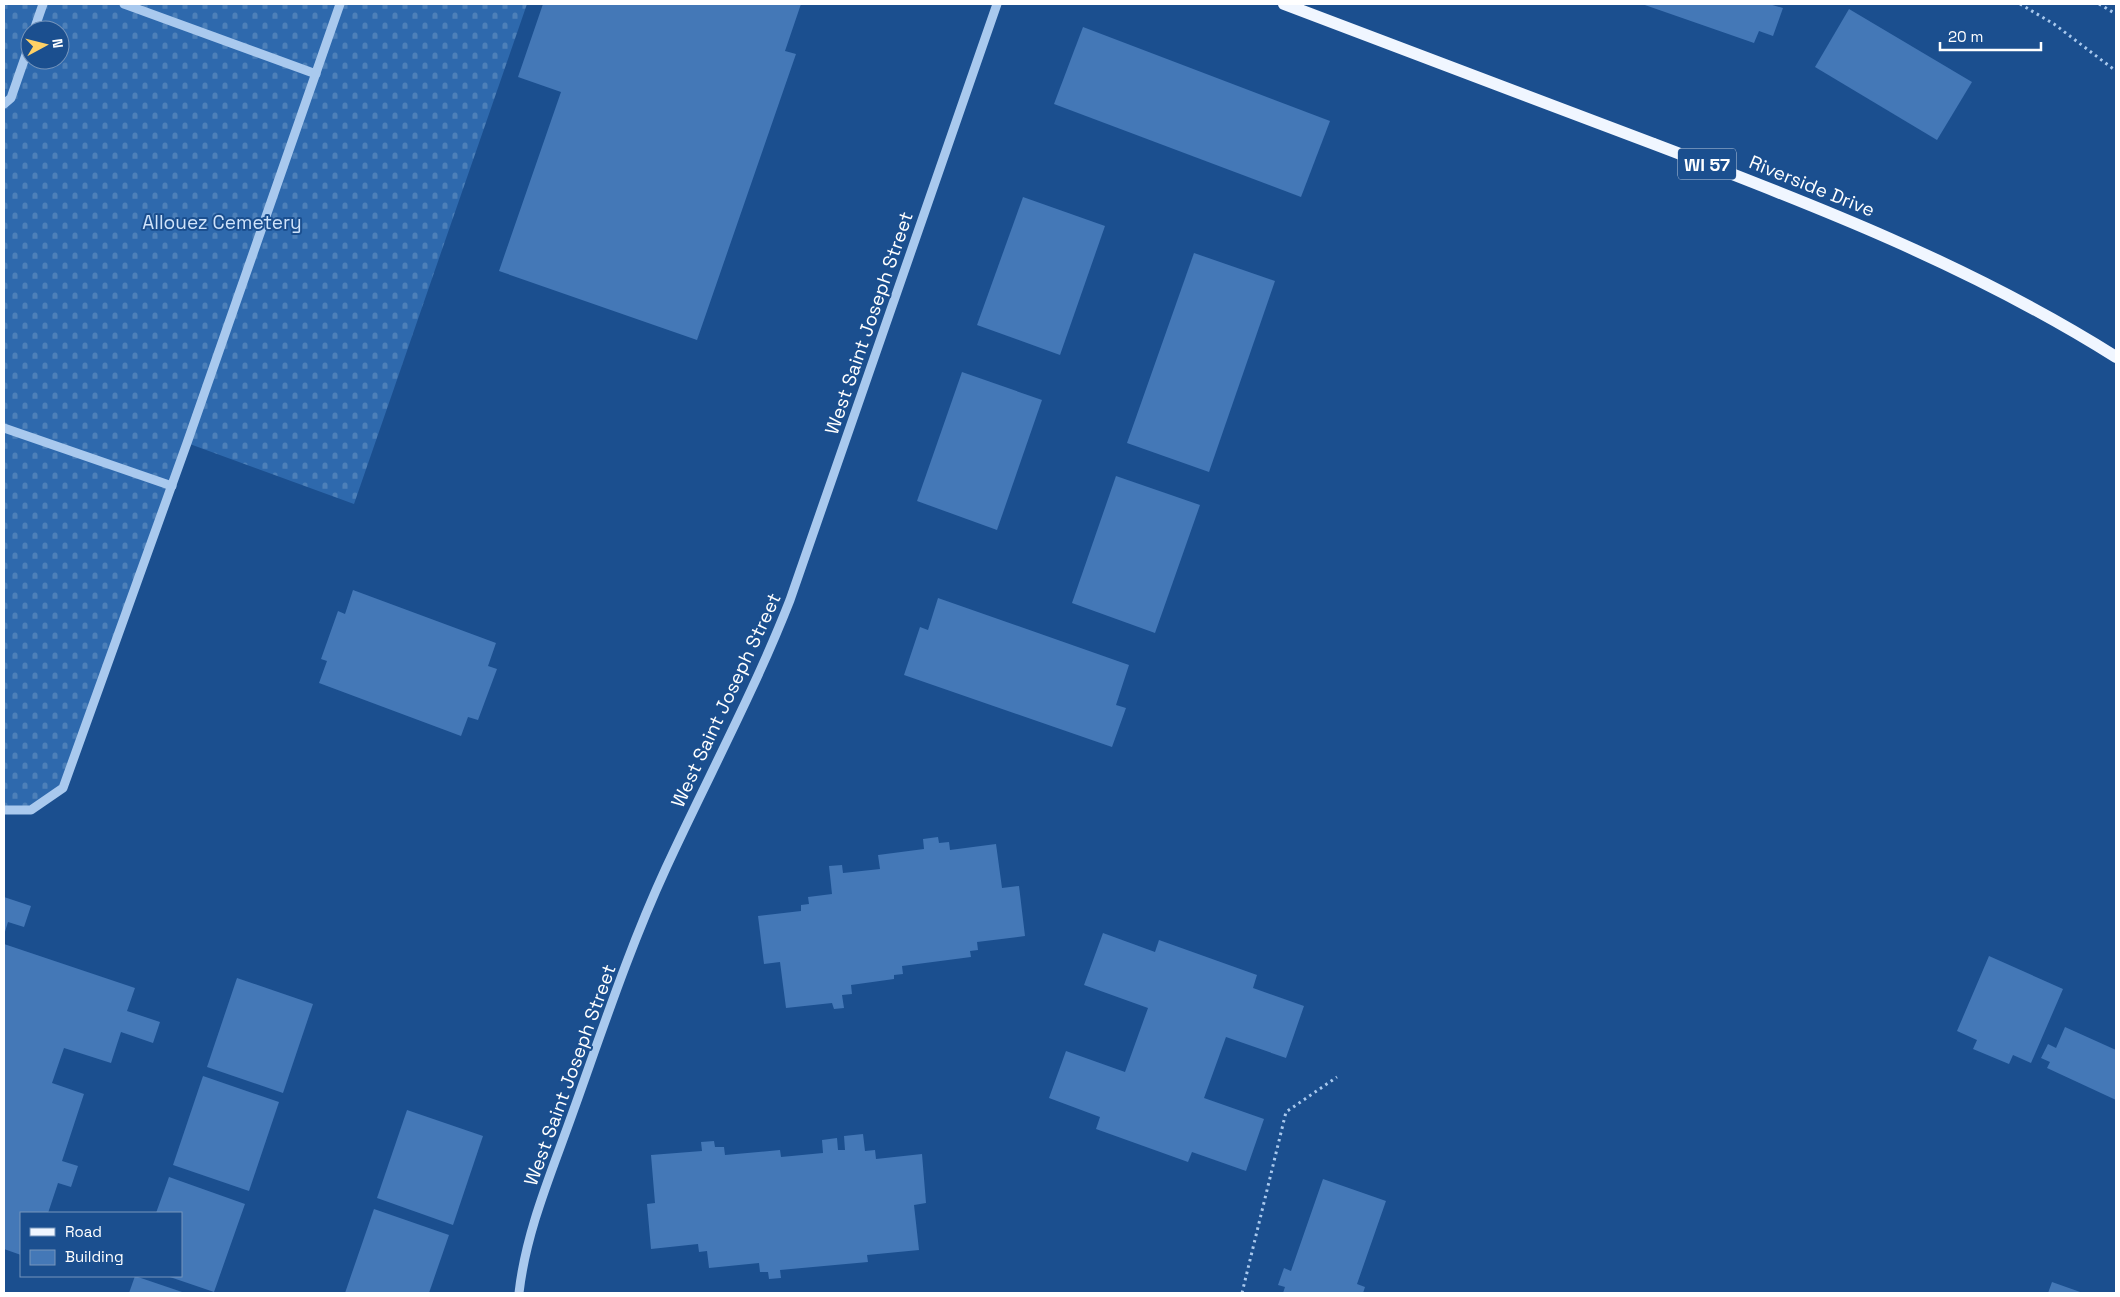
<svg xmlns="http://www.w3.org/2000/svg" width="2120" height="1297" font-family="'Space Grotesk',sans-serif">
<style>
.cemetery{fill:url(#cemetery-stones);fill-rule:evenodd}
.building{fill:#4478b7}
.lines{fill:none;stroke-linecap:round;stroke-linejoin:round}
.path{stroke:#a9c9ee;stroke-width:3;stroke-dasharray:2.5 4;stroke-linecap:butt}
.minor{stroke:#a9c9ee;stroke-width:9}
.major{stroke:#f0f6ff;stroke-width:12}
.labels{text-anchor:middle;dominant-baseline:central;stroke-width:4;stroke-linejoin:round;paint-order:stroke}
.shield{fill:#1b4f8f;stroke:#bbcadd;stroke-width:1}
.shield-label{font-size:18px;font-weight:bold;fill:#fff}
.street-label{font-size:19px;fill:#fff;stroke:#1b4f8f}
.park-label{font-size:19px;fill:#cfe3fa;stroke:#1b4f8f}
</style>
<defs>
<pattern id="cemetery-stones" width="16" height="16" patternUnits="userSpaceOnUse" patternTransform="scale(1.25)"><rect width="16" height="16" fill="#2e69ad"/><path d="M2 7V4a2 2 0 0 1 4 0v3zM10 15v-3a2 2 0 0 1 4 0v3z" fill="#4d80b9"/></pattern>
</defs>
<rect width="100%" height="100%" fill="#1b4f8f"/>
<path class="cemetery" d="M 4,4 L 527,4 L 354,504 L 187,443 L 63,788 L 31,810 L 4,810 ZM 30,30 L 60,30 L 60,60 L 30,60 Z"/>
<g class="building">
<polygon points="543,4 801,4 785,51 796,54 697,340 499,271 561,92 518,77"/>
<polygon points="1642,4 1769,4 1783,8 1773,36 1759,31 1754,43"/>
<polygon points="1849,9 1972,82 1937,140 1815,67"/>
<polygon points="1083,27 1330,121 1301,197 1054,104"/>
<polygon points="1023,197 1105,226 1060,355 977,325"/>
<polygon points="1194,253 1275,281 1209,472 1127,443"/>
<polygon points="962,372 1042,400 997,530 917,501"/>
<polygon points="1116,476 1200,505 1155,633 1072,603"/>
<polygon points="353,590 496,643 488,666 497,669 478,720 468,717 461,736 319,683 327,661 321,659 338,611 345,614"/>
<polygon points="938,598 1129,665 1116,705 1126,708 1112,747 904,675 920,627 928,630"/>
<polygon points="938,837 939,843 949,842 950,850 996,844 1002,888 1019,886 1025,936 977,942 978,950 970,951 971,957 902,966 903,974 894,975 894,979 851,985 852,994 842,995 844,1008 834,1009 832,1003 786,1008 780,962 764,964 758,916 801,911 801,905 809,904 808,897 832,894 829,866 842,865 843,873 880,869 878,855 924,849 923,839"/>
<polygon points="4,897 31,906 24,927 8,922 4,935"/>
<polygon points="1103,933 1155,952 1159,940 1257,975 1253,988 1304,1006 1286,1058 1226,1037 1204,1098 1264,1119 1246,1171 1192,1152 1188,1162 1096,1129 1100,1117 1049,1098 1066,1051 1125,1072 1148,1008 1084,985"/>
<polygon points="4,944 135,988 127,1011 160,1022 153,1043 121,1032 111,1063 64,1048 52,1083 84,1094 62,1161 78,1166 71,1187 58,1183 48,1213 21,1213 21,1255 4,1249"/>
<polygon points="1989,956 2063,989 2031,1063 2013,1055 2009,1064 1973,1049 1977,1040 1957,1031"/>
<polygon points="237,978 313,1004 283,1093 207,1067"/>
<polygon points="2065,1027 2116,1050 2116,1100 2047,1068 2050,1062 2041,1058 2048,1044 2056,1048"/>
<polygon points="203,1076 279,1102 249,1191 173,1165"/>
<polygon points="407,1110 483,1136 453,1225 377,1198"/>
<polygon points="863,1134 865,1151 875,1150 876,1159 922,1154 926,1203 914,1205 919,1250 867,1255 868,1262 780,1270 781,1278 769,1279 768,1272 760,1272 759,1263 709,1268 707,1251 699,1252 698,1244 651,1249 647,1204 655,1203 651,1155 702,1151 701,1142 714,1141 715,1147 724,1147 725,1155 780,1150 781,1157 823,1153 822,1140 837,1138 838,1150 845,1150 844,1136"/>
<polygon points="169,1177 245,1204 214,1292 167,1276 181,1276 181,1213 156,1213"/>
<polygon points="1323,1179 1386,1201 1357,1284 1365,1287 1363,1293 1283,1293 1285,1287 1278,1285 1284,1268 1291,1271"/>
<polygon points="374,1209 449,1235 429,1293 345,1293"/>
<polygon points="135,1276 185,1293 129,1293"/>
<polygon points="2052,1282 2083,1293 2048,1293"/>
</g>
<g class="lines">
<g class="path">
<polyline points="2020,4 2054,24 2116,71"/>
<polyline points="2099,4 2116,14"/>
<polyline points="1242,1293 1286,1112 1337,1077"/>
</g>
<g class="minor">
<polyline points="124,4 316,74"/>
<polyline points="34,30 43,4"/>
<polyline points="4,104 11,98 30,43"/>
<polyline points="4,428 172,486"/>
<polyline points="4,810 31,810 63,788 187,443 340,4"/>
<path d="M 519,1293 C 526,1230 553,1169 574,1109 C 603,1028 630,946 666,868 C 707,779 754,692 790,600 L 997,4"/>
</g>
<path class="major" d="M 1284,4 C 1408,50 1531,97 1654,144 C 1812,204 1972,266 2116,357"/>
</g>
<g class="labels">
<rect class="shield" x="1678" y="148.5" width="58" height="31" rx="4"/>
<g class="shield-label">
<text x="1707" y="164">WI 57</text>
</g>
<g class="street-label">
<text transform="translate(1812 186) rotate(22)">Riverside Drive</text>
<text transform="translate(869 323) rotate(-71)">West Saint Joseph Street</text>
<text transform="translate(726 700) rotate(-65)">West Saint Joseph Street</text>
<text transform="translate(570 1075) rotate(-70)">West Saint Joseph Street</text>
</g>
<g class="park-label">
<text x="222" y="222">Allouez Cemetery</text>
</g>
</g>
<rect width="2120" height="1297" fill="none" stroke="#ffffff" stroke-width="10"/>
<rect x="20" y="1212" width="162" height="65" fill="#1b4f8f" stroke="#7695bc"/>
<rect x="30" y="1228" width="25" height="8" fill="#f0f6ff" stroke="#7695bc"/>
<text x="65" y="1237" font-size="15" fill="#ffffff">Road</text>
<rect x="30" y="1250" width="25" height="15" fill="#4478b7" stroke="#7695bc"/>
<text x="65" y="1262" font-size="15" fill="#ffffff">Building</text>
<g transform="translate(45 45) rotate(83)"><circle r="24" fill="#1b4f8f" stroke="#7695bc"/>
<path d="M0-4L9 19L0 12L-9 19Z" fill="#ffd166"/>
<text y="-8" font-size="14" font-weight="bold" text-anchor="middle" fill="#ffffff">N</text>
</g>
<path d="M1940 42v8h101v-8" fill="none" stroke="#ffffff" stroke-width="2.5"/>
<text x="1948" y="42" font-size="15" fill="#ffffff" stroke="#1b4f8f" stroke-width="4" paint-order="stroke">20 m</text>
</svg>
